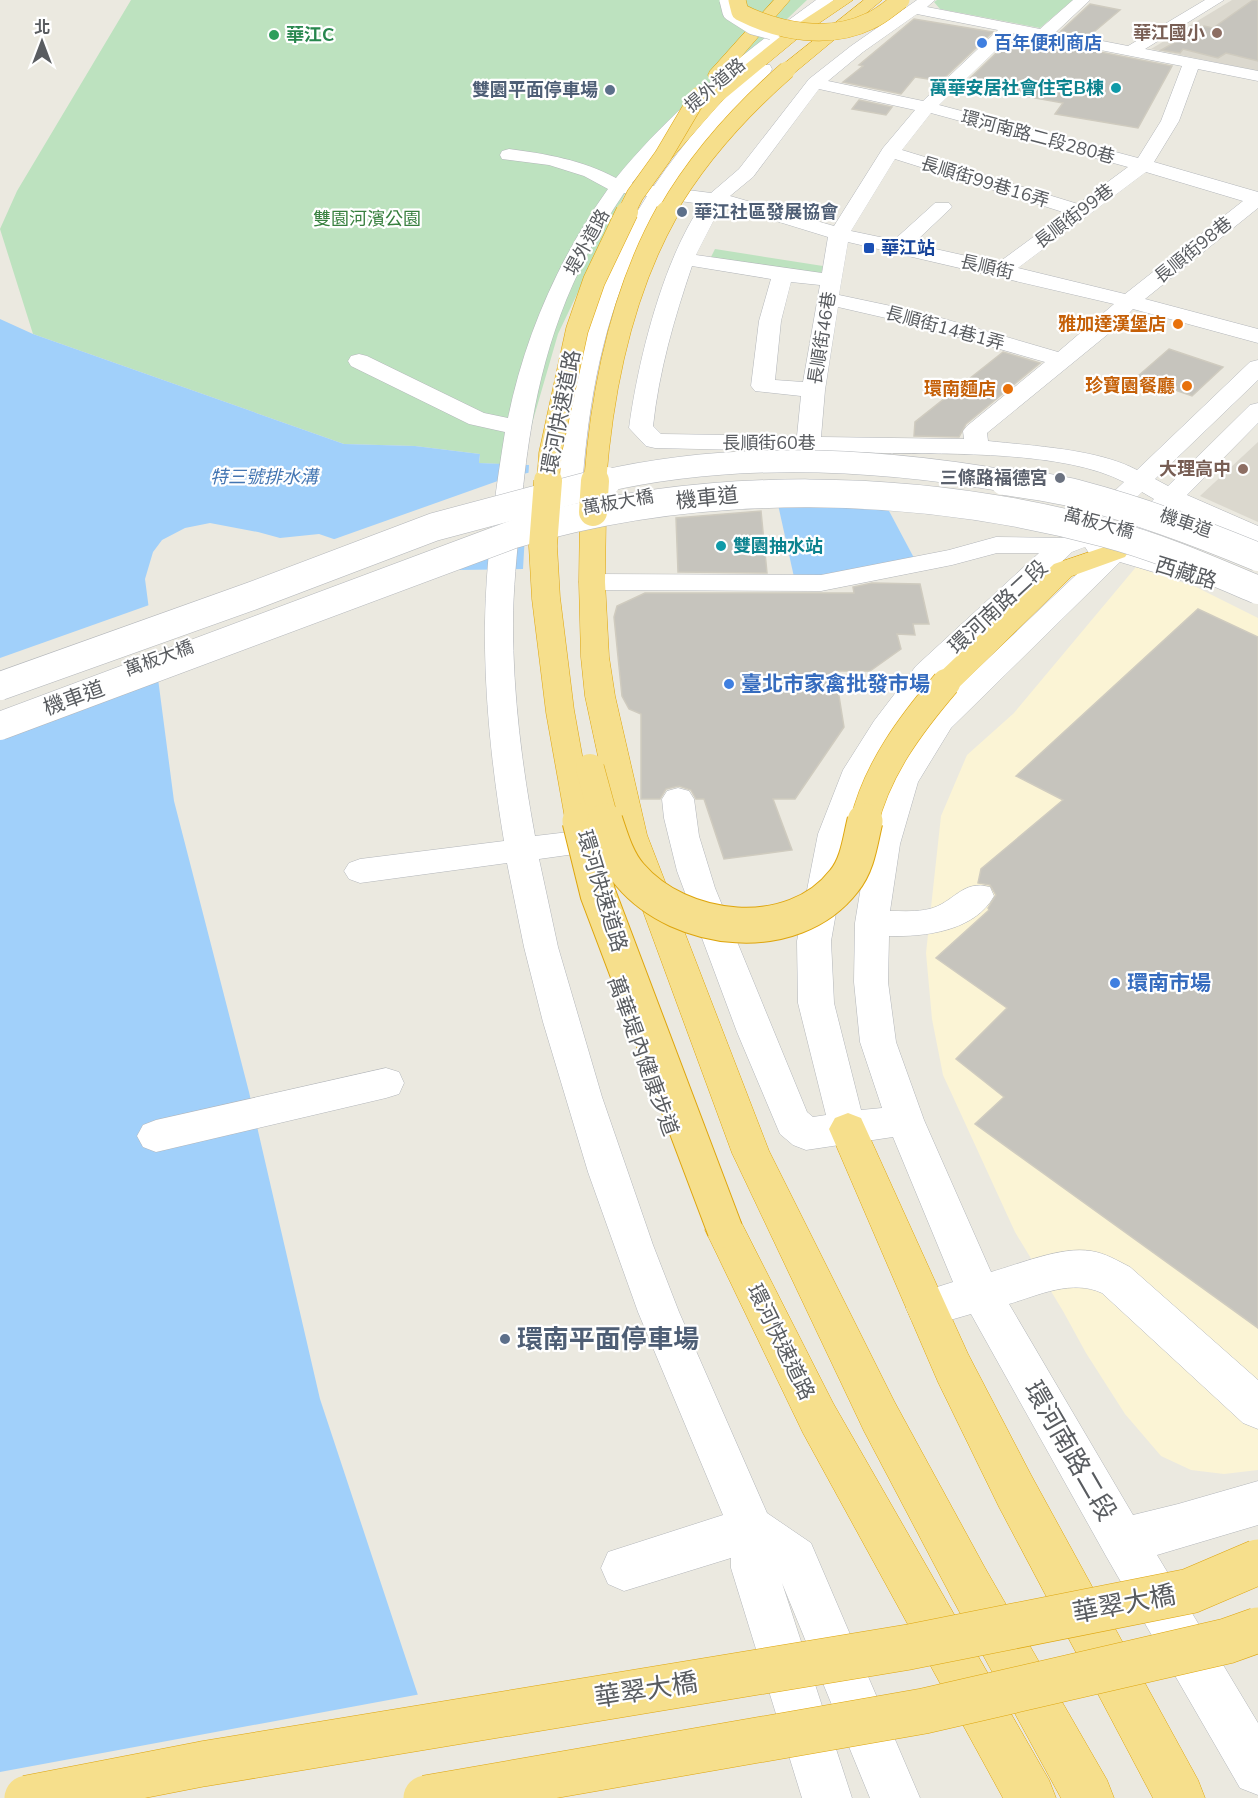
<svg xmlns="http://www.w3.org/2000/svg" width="1258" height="1798" font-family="'Nunito Sans','Noto Sans TC',sans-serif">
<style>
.commercial{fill:#fbf4d5}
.education{fill:#dbd8ce}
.green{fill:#bde2bf}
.water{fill:#a1d0fa}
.pier{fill:#ebe9e0}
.building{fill:#c6c4bd;stroke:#cfcbbf;stroke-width:1.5}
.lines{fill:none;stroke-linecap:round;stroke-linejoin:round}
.minor-casing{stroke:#b3b6ba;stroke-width:1}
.highway-casing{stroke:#dea50d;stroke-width:1}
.minor{fill:#fff;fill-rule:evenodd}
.highway{fill:#f6df8c;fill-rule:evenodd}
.minor-bridge-far2-casing{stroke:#b3b6ba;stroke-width:18;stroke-linecap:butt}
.minor-bridge-far1-casing{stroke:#b3b6ba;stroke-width:23;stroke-linecap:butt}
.minor-bridge-casing{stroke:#b3b6ba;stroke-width:29;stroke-linecap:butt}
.highway-bridge-far4-casing{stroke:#dea50d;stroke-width:18;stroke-linecap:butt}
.highway-bridge-far3-casing{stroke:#dea50d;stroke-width:23;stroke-linecap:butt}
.highway-bridge-far2-casing{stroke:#dea50d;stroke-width:29;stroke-linecap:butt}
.highway-bridge-far1-casing{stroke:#dea50d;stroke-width:37;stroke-linecap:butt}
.highway-bridge-casing{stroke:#dea50d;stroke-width:46;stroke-linecap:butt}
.minor-bridge-far2{stroke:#fff;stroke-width:17}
.minor-bridge-far1{stroke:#fff;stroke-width:22}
.minor-bridge{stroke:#fff;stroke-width:28}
.highway-bridge-far4{stroke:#f6df8c;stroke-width:17}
.highway-bridge-far3{stroke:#f6df8c;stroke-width:22}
.highway-bridge-far2{stroke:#f6df8c;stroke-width:28}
.highway-bridge-far1{stroke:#f6df8c;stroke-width:35}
.highway-bridge{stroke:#f6df8c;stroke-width:45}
.education-dot{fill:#8d6e63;stroke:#fff;stroke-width:2}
.leisure-dot{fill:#2e9e5b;stroke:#fff;stroke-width:2}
.shop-dot{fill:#3f7fe0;stroke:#fff;stroke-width:2}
.culture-dot{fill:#0f9aa8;stroke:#fff;stroke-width:2}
.service-dot{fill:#5c6f8a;stroke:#fff;stroke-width:2}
.transit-dot{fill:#1a4fb4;stroke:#fff;stroke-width:2}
.food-dot{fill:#e8710a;stroke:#fff;stroke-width:2}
.worship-dot{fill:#6b7280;stroke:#fff;stroke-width:2}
.labels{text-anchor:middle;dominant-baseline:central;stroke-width:4.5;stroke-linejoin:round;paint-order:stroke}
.far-education-label{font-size:18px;font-weight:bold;fill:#785e54;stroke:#fff;text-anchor:end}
.far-leisure-label{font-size:18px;font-weight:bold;fill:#27864d;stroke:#fff;text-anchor:start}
.far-shop-label{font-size:18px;font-weight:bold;fill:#366cbe;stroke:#fff;text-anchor:start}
.far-street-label{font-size:18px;fill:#595c60;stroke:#fff}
.far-culture-label{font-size:18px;font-weight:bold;fill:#0d838f;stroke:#fff;text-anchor:end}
.far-service-label{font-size:18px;font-weight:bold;fill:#4e5e75;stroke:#fff;text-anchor:end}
.far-park-label{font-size:18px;fill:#38803f;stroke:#fff}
.far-transit-label{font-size:18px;font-weight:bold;fill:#164399;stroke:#fff;text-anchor:start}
.far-food-label{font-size:18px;font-weight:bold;fill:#c56008;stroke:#fff;text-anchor:end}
.far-water-label{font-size:18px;font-style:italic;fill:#4375b2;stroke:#fff}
.far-worship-label{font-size:18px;font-weight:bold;fill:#5b616d;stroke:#fff;text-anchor:end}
.street-label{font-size:21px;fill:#595c60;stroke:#fff}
.shop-label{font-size:21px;font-weight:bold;fill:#366cbe;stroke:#fff;text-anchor:start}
.near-service-label{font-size:26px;font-weight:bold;fill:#4e5e75;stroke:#fff;text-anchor:start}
.near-street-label{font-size:26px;fill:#595c60;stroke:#fff}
</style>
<rect width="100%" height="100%" fill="#ebe9e0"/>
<polygon class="commercial" points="1136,567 1196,587 1258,618 1258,1470 1224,1474 1191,1470 1161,1456 1125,1414 1086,1353 1063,1311 1015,1232 943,1075 932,1019 926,953 941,816 967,755 1014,713"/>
<g class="education">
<polygon points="1232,0 1258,0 1258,71 1151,49"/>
<polygon points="1258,442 1258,522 1200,496"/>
</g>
<g class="green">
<polygon points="131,0 807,0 643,156 558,334 520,465 479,463 480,454 415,446 344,444 33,334 0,229 17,191"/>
<polygon points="937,0 1073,0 1040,28 940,9 934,2"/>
<polygon points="715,249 823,266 821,274 708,263"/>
</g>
<g class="water">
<polygon points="0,319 33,334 344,444 415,446 480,454 479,463 529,465 523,569 459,570 363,549 319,534 280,538 258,532 210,523 185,528 162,540 153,552 145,579 174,801 249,1092 320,1399 452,1798 0,1798"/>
<polygon points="775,491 880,494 914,558 835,576 794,577"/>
</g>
<g class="pier">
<polygon points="532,472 528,536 441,569 363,552 329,541 509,477"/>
<polygon points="152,604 160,673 0,731 0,658"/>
<polygon points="421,1694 455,1798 0,1798 0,1772"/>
</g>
<g class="building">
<polygon points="1253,0 1258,0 1258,61 1226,53 1218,58 1183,49 1180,53 1161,50 1204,26 1213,28"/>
<polygon points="1090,4 1120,10 1089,36 1061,31"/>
<polygon points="914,19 993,32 941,81 915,77 901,94 843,82 863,66 859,65"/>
<polygon points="1014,36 1028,38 1172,66 1138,128 1055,114 1063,103 963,85"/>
<polygon points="859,100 892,107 886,115 852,109"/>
<polygon points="1169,349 1223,367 1192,396 1137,377"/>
<polygon points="1003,352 1040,363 966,424 959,437 914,436 915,422"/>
<polygon points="761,511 767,573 678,572 676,518"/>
<polygon points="872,583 920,584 929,624 913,624 915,635 897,634 901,649 870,671 835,671 844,727 795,799 773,799 792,850 724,859 704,799 696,799 691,790 679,786 666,789 660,799 641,799 641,714 629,709 622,696 614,617 617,606 645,593 854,593 853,587"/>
<polygon points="1198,609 1258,637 1258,1328 975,1124 1004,1097 956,1059 1007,1008 936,958 989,910 988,908 996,895 990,885 978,883 981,869 1063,800 1016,776"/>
</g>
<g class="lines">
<defs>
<g id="minor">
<path d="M 816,0 L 834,0 L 748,66 L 697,111 L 673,135 L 632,183 L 654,186 C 684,141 719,103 758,65 L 770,65 L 772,69 L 770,73 C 734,109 699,145 672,188 L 711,193 L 739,169 L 809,79 L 851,46 L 917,0 L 935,0 L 927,7 L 1040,29 L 1073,0 L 1090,0 L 1056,32 L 1128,46 L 1205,0 L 1224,0 L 1145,49 L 1258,71 L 1258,81 L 1198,69 L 1179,121 L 1154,162 L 1258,192 L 1258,208 L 1145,299 L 1258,329 L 1258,343 L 1133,309 L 1113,330 L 987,433 L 988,441 C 1033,446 1098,449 1137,470 L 1250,362 L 1258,360 L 1258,380 L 1155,479 L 1168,486 L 1250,405 L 1258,403 L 1258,423 L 1187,495 L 1258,526 L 1258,544 L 1174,508 L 1133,549 L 1210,572 L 1214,578 L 1210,584 L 1201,586 L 1120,562 L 951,728 L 918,782 L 900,844 L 890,911 C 903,911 917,912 929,909 C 954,903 962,879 990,887 L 994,896 C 975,931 925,937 889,936 L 888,982 L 896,1042 L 924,1120 L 991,1272 C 1020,1264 1061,1246 1091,1251 C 1105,1253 1118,1261 1130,1267 L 1258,1380 L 1258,1429 L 1243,1423 L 1102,1293 C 1072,1279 1039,1295 1009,1304 L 1133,1515 L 1178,1504 L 1258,1481 L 1258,1525 L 1157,1555 L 1258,1723 L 1258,1795 L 1240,1788 L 1106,1556 L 971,1314 L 926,1327 L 912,1321 L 906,1308 L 912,1295 L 953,1282 L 893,1137 L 806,1150 L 793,1145 L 780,1134 L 737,1032 L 677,871 L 664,818 L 662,799 L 667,791 L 678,788 L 689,791 L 694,799 L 699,836 L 715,888 L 807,1112 L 813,1117 L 826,1115 L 798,1003 L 797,941 L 818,834 L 843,770 L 874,721 L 916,666 L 1039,553 L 997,553 L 952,565 L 821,591 L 592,590 L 583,588 L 579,582 L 583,576 L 592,574 L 821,575 L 949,550 L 996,537 L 1061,538 L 1067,536 L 1124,482 C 1065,451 951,454 884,453 C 808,451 731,450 655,448 L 646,446 L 629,428 C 638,360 663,260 702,204 L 665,199 C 606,291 587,398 581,505 L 577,510 L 568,513 L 559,510 L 555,505 C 564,396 586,289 647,196 L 624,193 C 552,299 531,394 520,519 C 517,554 513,589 513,624 C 513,695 522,766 535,836 L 611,827 L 622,830 L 627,838 L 622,846 L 611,849 L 539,859 L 558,947 L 602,1097 L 653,1245 L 679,1312 L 767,1513 L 811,1543 L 920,1798 L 870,1798 L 782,1583 L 852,1798 L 802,1798 L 731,1568 L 731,1558 L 624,1591 L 608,1584 L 601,1568 L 608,1552 L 723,1515 L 638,1312 L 588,1172 L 543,1022 L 524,947 L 507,863 L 360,883 L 349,879 L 344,871 L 349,863 L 360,859 L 504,841 C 492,769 484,695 485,622 C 486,559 495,494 505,432 L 469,424 L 351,366 L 348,361 L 351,356 L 359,354 L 367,356 L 484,413 L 508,418 C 525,335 559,258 608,189 L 584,176 L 549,165 L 502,159 L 500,155 L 502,151 L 509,149 C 547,154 582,160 616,178 C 674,107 743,53 816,0 ZM 917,14 L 998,30 L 923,101 L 828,81 L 863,52 ZM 1014,33 L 1182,66 L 1161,121 L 1138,158 L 939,105 ZM 819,89 L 915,110 L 883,148 L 834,226 L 730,196 L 753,177 ZM 931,113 L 1128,167 L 1078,204 L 902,150 ZM 895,159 L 1066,213 L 998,263 L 913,244 L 952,207 L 949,203 L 935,203 L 894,240 L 851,231 ZM 1146,172 L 1243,201 L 1125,294 L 1018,268 ZM 721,206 L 737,209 L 828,237 L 822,273 L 696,255 ZM 848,242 L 1114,304 L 1058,352 L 924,313 L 839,295 ZM 692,266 L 771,279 L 759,321 L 751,386 L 755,391 L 801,396 L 797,436 L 661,434 L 653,426 C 659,371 674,319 692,266 ZM 791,282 L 820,285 L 803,382 L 775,380 L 781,321 ZM 838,307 L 912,324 L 1045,362 L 967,426 L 963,431 L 964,439 L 821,437 L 825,390 ZM 1142,492 L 1154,499 L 1110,542 L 1098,539 L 1092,541 ZM 1085,547 L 1089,553 L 1097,555 L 930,714 L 888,782 L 868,844 L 855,923 L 854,982 L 860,1042 L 882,1108 L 861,1110 L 834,1003 L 831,941 L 850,834 L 873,770 L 895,734 L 936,680 L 1072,552 Z"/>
<polygon points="386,1068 399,1072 404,1083 399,1094 386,1098 156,1152 143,1147 137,1136 143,1125 156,1120"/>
</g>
<g id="highway">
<polygon points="774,0 790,0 722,79 710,79 708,75 710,71"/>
<polygon points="834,0 853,0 803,34 722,101 670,160 656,160 654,156 656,152 710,93 791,28"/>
<polygon points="864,0 882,0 793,74 781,74 779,70 781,66"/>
<polygon points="593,504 602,507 606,512 605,582 609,657 615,696 647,835 769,1151 894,1401 985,1568 1107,1780 1114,1798 1061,1798 953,1600 864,1431 732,1153 615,835 585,696 581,657 579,582 580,512 584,507"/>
<polygon points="1116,543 1125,545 1129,551 1125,557 1072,576 956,690 946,692 936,690 932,683 936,676 1054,564"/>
<polygon points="848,1113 861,1118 968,1354 1031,1475 1198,1780 1205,1798 1153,1798 999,1507 938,1382 829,1129 835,1118"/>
<polygon points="725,1212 739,1218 833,1403 1049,1780 1056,1798 1003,1798 803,1433 711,1242 705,1230 711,1218"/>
</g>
</defs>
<use href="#minor" class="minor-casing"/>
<use href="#highway" class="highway-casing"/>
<use href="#minor" class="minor"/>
<use href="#highway" class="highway"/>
<defs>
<polyline id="minor-bridge-far2" points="728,0 731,12 753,26 772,31"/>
<path id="minor-bridge-far1" d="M 600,482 C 734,451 878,458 1012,482"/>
<g id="minor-bridge">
<path d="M 1004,481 C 1029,485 1056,488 1081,495 C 1142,511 1200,533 1258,557"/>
<polyline points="0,686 252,596 434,527 607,481"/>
<path d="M 0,726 L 514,534 C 703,478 916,482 1105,533 C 1158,547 1208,569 1258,590"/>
</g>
<g id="highway-bridge-far4">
<path d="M 737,0 L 740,12 C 779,32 829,41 870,21 C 882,16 891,7 901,0"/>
<polyline points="626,213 635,195 663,156 699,95"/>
<path d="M 666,213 C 698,157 739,112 787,70"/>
</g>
<g id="highway-bridge-far3">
<polyline points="548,482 550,454 577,330 594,281 627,212"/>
<path d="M 595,482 C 602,389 621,294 667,212"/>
</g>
<g id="highway-bridge-far2">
<polyline points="548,481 543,546 546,598 560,711 580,823"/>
<polyline points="593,512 595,481"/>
<polyline points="590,768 605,823"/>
<path d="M 864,823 C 877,769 911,724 946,683"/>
</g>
<g id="highway-bridge-far1">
<polyline points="580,821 598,894 725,1230"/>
<path d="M 605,821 C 611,839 617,860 630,875 C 680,934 793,947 844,881 C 858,864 860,841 865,821"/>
</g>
<g id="highway-bridge">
<polyline points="27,1798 202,1764 909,1647 1190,1591 1258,1562"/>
<polyline points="426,1798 924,1711 1227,1641 1258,1630"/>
</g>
</defs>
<use href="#minor-bridge-far2" class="minor-bridge-far2-casing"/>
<use href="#minor-bridge-far1" class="minor-bridge-far1-casing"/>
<use href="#minor-bridge" class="minor-bridge-casing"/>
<use href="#highway-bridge-far4" class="highway-bridge-far4-casing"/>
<use href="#highway-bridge-far3" class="highway-bridge-far3-casing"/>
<use href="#highway-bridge-far2" class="highway-bridge-far2-casing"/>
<use href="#highway-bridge-far1" class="highway-bridge-far1-casing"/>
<use href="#highway-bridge" class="highway-bridge-casing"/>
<use href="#minor-bridge-far2" class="minor-bridge-far2"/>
<use href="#minor-bridge-far1" class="minor-bridge-far1"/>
<use href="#minor-bridge" class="minor-bridge"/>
<use href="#highway-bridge-far4" class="highway-bridge-far4"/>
<use href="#highway-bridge-far3" class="highway-bridge-far3"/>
<use href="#highway-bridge-far2" class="highway-bridge-far2"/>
<use href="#highway-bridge-far1" class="highway-bridge-far1"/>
<use href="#highway-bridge" class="highway-bridge"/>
</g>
<g class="education-dot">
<circle cx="1217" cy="33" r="6"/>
<circle cx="1243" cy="469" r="6"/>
</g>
<circle class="leisure-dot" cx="274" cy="35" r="6"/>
<g class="shop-dot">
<circle cx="982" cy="43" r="6"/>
<circle cx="729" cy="684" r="6"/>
<circle cx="1115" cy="983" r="6"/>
</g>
<g class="culture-dot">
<circle cx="1116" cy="88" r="6"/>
<circle cx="721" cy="546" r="6"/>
</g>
<g class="service-dot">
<circle cx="610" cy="90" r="6"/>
<circle cx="682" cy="212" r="6"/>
<circle cx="505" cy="1339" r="6"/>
</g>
<rect class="transit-dot" x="863" y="242" width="12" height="12" rx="3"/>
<g class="food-dot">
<circle cx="1178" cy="324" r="6"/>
<circle cx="1187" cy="386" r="6"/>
<circle cx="1008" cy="389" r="6"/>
</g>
<circle class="worship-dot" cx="1060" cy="478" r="6"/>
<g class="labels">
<g class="far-education-label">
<text x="1205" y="33">華江國小</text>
<text x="1231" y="469">大理高中</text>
</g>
<g class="far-leisure-label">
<text x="286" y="35">華江C</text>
</g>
<g class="far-shop-label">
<text x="994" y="43">百年便利商店</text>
</g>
<g class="far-street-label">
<text transform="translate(715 85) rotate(-40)">提外道路</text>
<text transform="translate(1038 137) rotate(15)">環河南路二段280巷</text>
<text transform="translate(985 182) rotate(17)">長順街99巷16弄</text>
<text transform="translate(1074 216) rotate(-37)">長順街99巷</text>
<text transform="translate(587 242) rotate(-61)">堤外道路</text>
<text transform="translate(1193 250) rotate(-39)">長順街98巷</text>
<text transform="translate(987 267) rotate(13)">長順街</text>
<text transform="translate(945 328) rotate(15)">長順街14巷1弄</text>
<text transform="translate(822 338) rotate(-81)">長順街46巷</text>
<text x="769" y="443">長順街60巷</text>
<text transform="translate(618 502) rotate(-10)">萬板大橋</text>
<text transform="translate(1099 523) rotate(15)">萬板大橋</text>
<text transform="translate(1186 523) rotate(19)">機車道</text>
<text transform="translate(159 658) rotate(-20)">萬板大橋</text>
</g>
<g class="far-culture-label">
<text x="1104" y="88">萬華安居社會住宅B棟</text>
<text x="733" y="546" text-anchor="start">雙園抽水站</text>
</g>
<g class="far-service-label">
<text x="598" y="90">雙園平面停車場</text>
<text x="694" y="212" text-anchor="start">華江社區發展協會</text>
</g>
<g class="far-park-label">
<text x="367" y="219">雙園河濱公園</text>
</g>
<g class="far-transit-label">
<text x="881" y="248">華江站</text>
</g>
<g class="far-food-label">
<text x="1166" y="324">雅加達漢堡店</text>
<text x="1175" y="386">珍寶園餐廳</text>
<text x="996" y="389">環南麵店</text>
</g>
<g class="far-water-label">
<text x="264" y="477">特三號排水溝</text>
</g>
<g class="far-worship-label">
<text x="1048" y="478">三條路福德宮</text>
</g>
<g class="street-label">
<text transform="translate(561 412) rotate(-79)">環河快速道路</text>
<text transform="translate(707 498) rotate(-6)">機車道</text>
<text transform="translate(1186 573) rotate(17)">西藏路</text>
<text transform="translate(998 607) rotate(-43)">環河南路二段</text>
<text transform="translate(74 698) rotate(-20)">機車道</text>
<text transform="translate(602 891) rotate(73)">環河快速道路</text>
<text transform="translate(643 1056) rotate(70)">萬華堤內健康步道</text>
<text transform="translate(781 1342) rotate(64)">環河快速道路</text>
</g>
<g class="shop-label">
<text x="741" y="684">臺北市家禽批發市場</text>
<text x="1127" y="983">環南市場</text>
</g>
<g class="near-service-label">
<text x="517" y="1339">環南平面停車場</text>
</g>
<g class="near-street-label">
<text transform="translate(1070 1451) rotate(60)">環河南路二段</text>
<text transform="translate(1124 1604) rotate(-11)">華翠大橋</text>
<text transform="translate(646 1690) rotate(-9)">華翠大橋</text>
</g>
</g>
<g transform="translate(42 42)" stroke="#ffffff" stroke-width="4.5" paint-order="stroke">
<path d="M0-4.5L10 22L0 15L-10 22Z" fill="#595c60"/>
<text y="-9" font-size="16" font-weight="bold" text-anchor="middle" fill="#595c60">北</text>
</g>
</svg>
